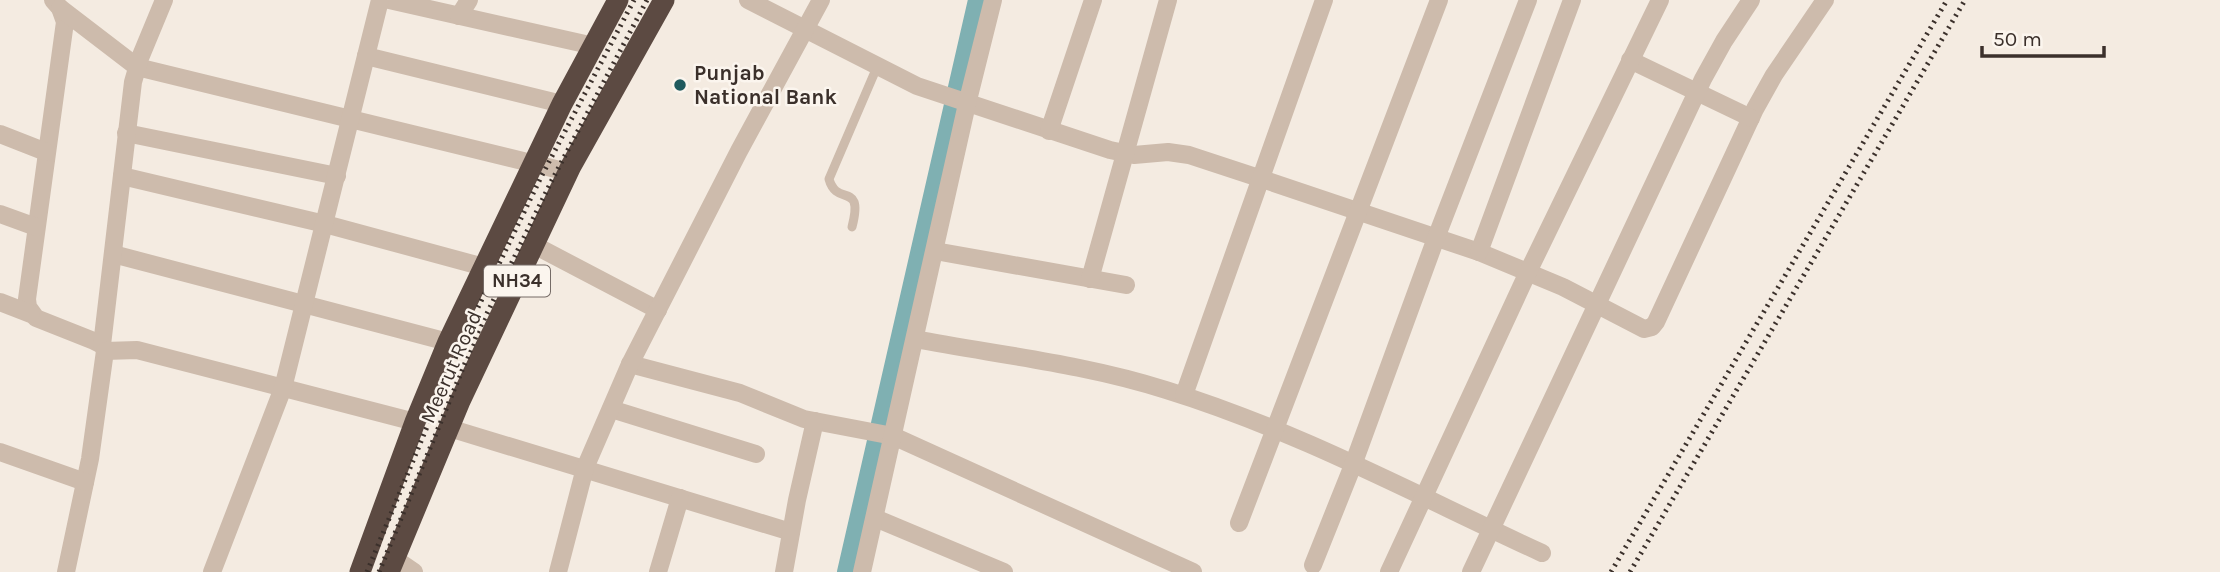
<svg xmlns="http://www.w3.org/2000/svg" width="2220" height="572" font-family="Karla,sans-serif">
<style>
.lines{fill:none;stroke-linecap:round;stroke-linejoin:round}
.canal{stroke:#7fb0b2;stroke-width:18}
.lane{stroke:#cdbbac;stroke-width:9}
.street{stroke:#cdbbac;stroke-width:18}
.highway{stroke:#5c4a42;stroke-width:21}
.rail{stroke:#3b302b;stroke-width:5;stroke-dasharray:2 5;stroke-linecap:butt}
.poi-dot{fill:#1f5a5e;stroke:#fbf5ee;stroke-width:2.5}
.labels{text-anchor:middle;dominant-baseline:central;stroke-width:5;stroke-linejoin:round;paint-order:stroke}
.shield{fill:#fbf5ee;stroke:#756b66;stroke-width:2}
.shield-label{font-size:19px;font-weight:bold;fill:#3b302b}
.poi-label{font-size:21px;font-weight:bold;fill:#3b302b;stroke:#fbf5ee;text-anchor:start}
.street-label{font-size:21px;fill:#3b302b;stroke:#fbf5ee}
</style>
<rect width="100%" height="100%" fill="#f4ebe1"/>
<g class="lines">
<polyline class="canal" points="846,572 977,0"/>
<path class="lane" d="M 852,227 C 864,180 837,208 829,179 L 877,67"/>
<g class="street">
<polyline points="53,0 60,8 65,22 27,299 28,307 36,318 94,341 102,345 105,351 90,459 66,572"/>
<polyline points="389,0 594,46"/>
<polyline points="748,0 917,86 1110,150 1134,155 1168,152 1189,155 1262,179 1479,252 1563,287 1644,329 1652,327 1656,322 1755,109 1774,75 1825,0"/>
<polyline points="60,8 137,67 568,172"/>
<polyline points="459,16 469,0"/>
<polyline points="366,56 562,104"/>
<polyline points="1630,60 1751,118"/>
<polyline points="1049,131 1093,0"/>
<polyline points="126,133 337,176"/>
<polyline points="0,134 46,152"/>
<polyline points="122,176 325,224 484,267"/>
<polyline points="0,214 36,227"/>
<polyline points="534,245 658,310"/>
<polyline points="935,251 1126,285"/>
<polyline points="1479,252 1572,0"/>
<polyline points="113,254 448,342"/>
<polyline points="1090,279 1168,0"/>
<polyline points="0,302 31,314"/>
<path d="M 915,339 C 999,355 1085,364 1166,390 C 1296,430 1418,496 1542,553"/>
<polyline points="102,345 133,82 140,58 164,0"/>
<polyline points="105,351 137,350 415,422"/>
<polyline points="630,364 740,393 804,419 893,436 1193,572"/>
<polyline points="1184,395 1324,0"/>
<polyline points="611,409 756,454"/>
<polyline points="449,428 791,532"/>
<polyline points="0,452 85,482"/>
<polyline points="875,518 1004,572"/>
<polyline points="1239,523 1439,0"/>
<polyline points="395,559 414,572"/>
<polyline points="1313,565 1353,465 1436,238 1528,0"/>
<polyline points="212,572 283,388 380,0"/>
<polyline points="558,572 585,468 630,364 739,151 821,0"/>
<polyline points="658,572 680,498"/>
<polyline points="784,572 797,500 815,421"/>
<polyline points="862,572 967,104 993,0"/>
<polyline points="1389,572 1528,272 1660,0"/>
<polyline points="1471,572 1703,79 1724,41 1751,0"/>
</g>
<g class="highway">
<polyline points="360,572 415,422 448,342 562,104 618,0"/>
<polyline points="389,572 460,401 571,166 664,0"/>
</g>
<g class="rail">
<polyline points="367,572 467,330 541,177 634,0"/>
<polyline points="379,572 477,334 551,182 647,0"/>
<polyline points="1611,572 1947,0"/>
<polyline points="1630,572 1965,0"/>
</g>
</g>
<circle class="poi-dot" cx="680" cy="85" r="7"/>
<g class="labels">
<rect class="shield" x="484" y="265.5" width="66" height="31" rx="5"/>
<g class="shield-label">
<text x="517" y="281">NH34</text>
</g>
<g class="poi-label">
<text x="694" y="73">Punjab<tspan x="694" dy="24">National Bank</tspan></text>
</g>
<g class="street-label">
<text transform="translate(451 367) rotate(-66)">Meerut Road</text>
</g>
</g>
<path d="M1982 46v10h122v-10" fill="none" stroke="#3b302b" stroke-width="3.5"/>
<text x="1993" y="46" font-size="21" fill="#3b302b" stroke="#fbf5ee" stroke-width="5" paint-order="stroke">50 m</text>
</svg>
